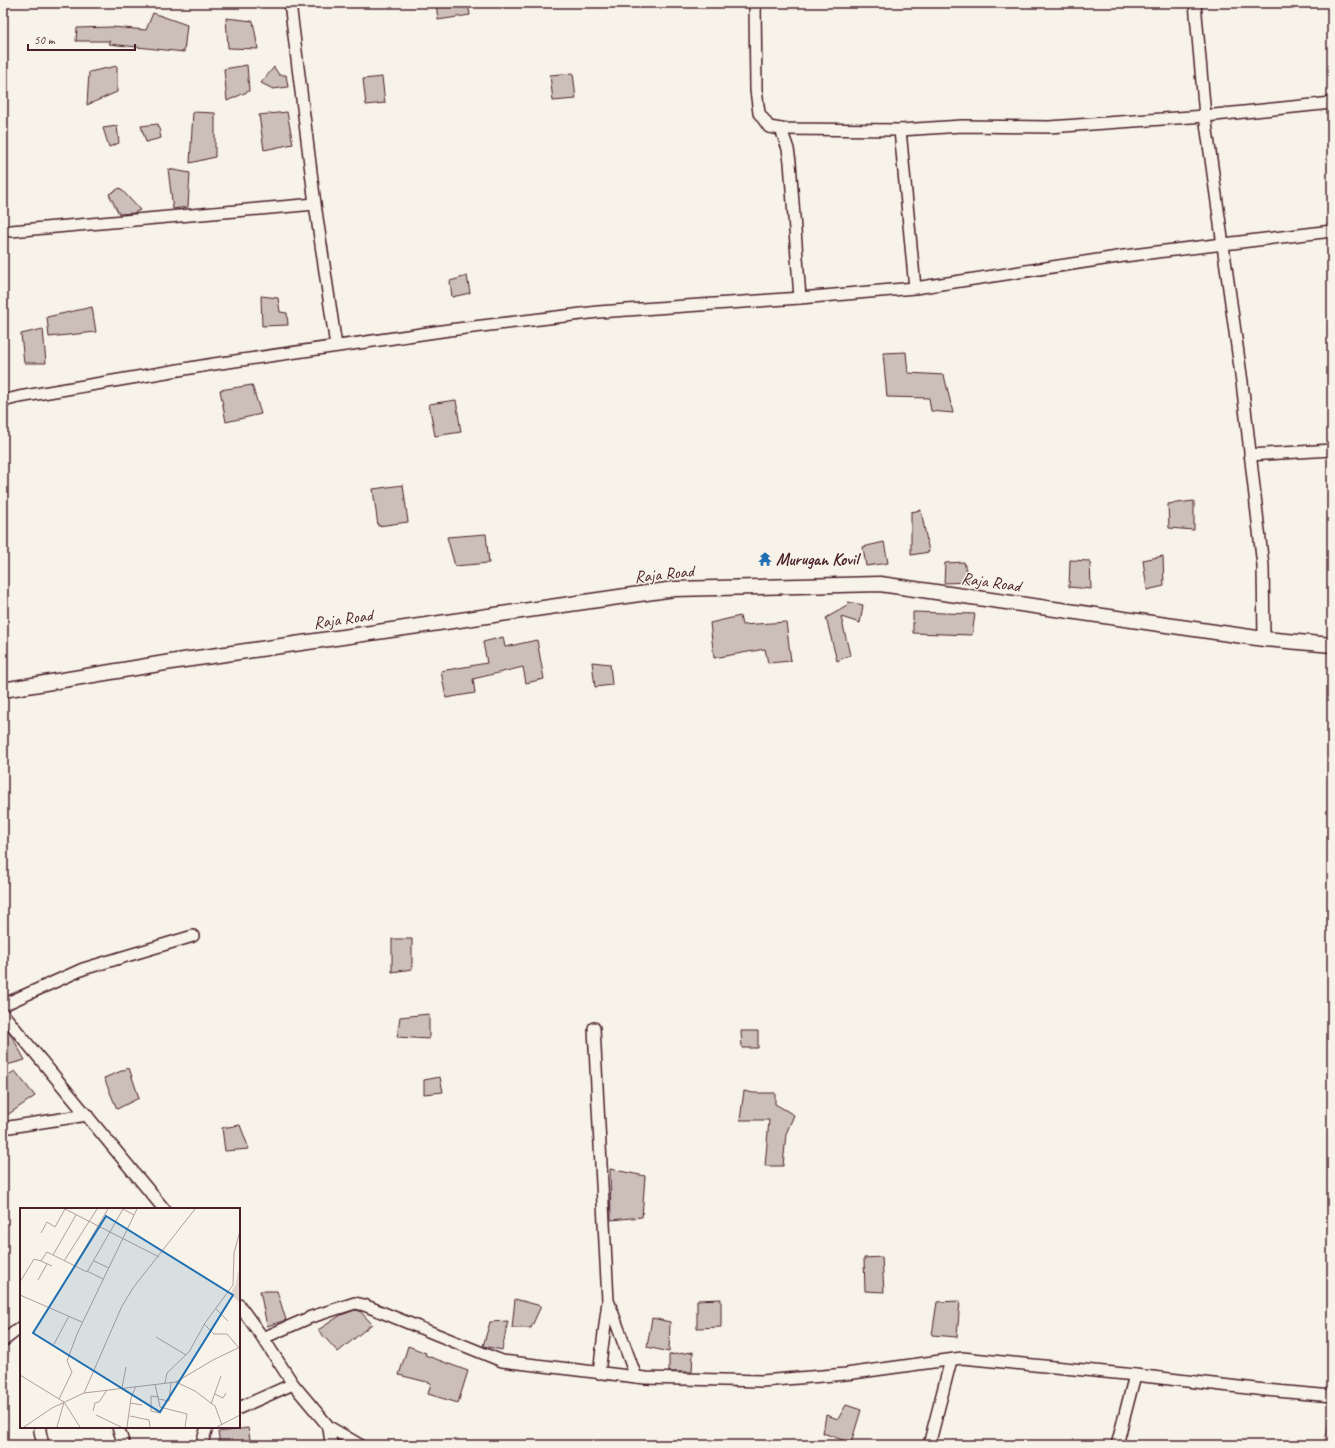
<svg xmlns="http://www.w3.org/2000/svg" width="1335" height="1448" font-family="Caveat,sans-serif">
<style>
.green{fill:#ded4cc;stroke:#947a7c}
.building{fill:#ccbfb9;stroke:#4a1f2b}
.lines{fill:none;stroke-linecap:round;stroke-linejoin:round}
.minor-casing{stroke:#4a1f2b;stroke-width:14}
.tertiary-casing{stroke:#4a1f2b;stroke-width:17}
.minor{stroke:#f7f3e8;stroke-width:11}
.tertiary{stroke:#f7f3e8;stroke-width:14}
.labels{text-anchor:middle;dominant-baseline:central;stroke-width:3;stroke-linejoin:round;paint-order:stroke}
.poi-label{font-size:17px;font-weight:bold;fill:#4a1f2b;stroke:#f7f3e8;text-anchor:start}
.street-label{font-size:17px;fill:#4a1f2b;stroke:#f7f3e8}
.inset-road{fill:none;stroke:#b29e9c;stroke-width:1}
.view{fill:#1f6fb2;fill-opacity:0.15;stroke:#1f6fb2;stroke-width:2}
.inset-edge{fill:none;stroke:#4a1f2b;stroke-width:2}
</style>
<rect width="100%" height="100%" fill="#f7f3e8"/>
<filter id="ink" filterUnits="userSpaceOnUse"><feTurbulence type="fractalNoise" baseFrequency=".025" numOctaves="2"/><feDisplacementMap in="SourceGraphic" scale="8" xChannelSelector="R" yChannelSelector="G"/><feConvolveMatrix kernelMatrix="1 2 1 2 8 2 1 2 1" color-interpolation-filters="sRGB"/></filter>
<g filter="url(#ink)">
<polygon class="green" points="1330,1417 1332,1417 1332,1445 1324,1445"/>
<g class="building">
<polygon points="436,3 468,3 470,15 438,20"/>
<polygon points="153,13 187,25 184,52 109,44 110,41 76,41 77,28 112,27 146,30"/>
<polygon points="226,18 253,21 258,49 228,48"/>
<polygon points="247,65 249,91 227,101 224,69"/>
<polygon points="117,66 117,92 87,105 89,72"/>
<polygon points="274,67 279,75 286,75 288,87 273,89 261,83"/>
<polygon points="573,73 576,99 553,101 550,75"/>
<polygon points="382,77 385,103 366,105 363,79"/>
<polygon points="193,112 215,113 215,157 190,163"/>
<polygon points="287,112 293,144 264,150 259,115"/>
<polygon points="158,124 161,138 146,142 141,126"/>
<polygon points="117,126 119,143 109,147 103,128"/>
<polygon points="168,169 190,173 188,207 173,209"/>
<polygon points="120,188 140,210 134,213 119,214 109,194"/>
<polygon points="467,276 470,293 452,297 450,281"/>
<polygon points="261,296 278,298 280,312 287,313 288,325 262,326"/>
<polygon points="92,307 96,332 49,337 47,317"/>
<polygon points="43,329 46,363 24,363 21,334"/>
<polygon points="906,352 908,373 944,375 953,413 931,411 929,398 887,397 883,353"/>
<polygon points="252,385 261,414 226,422 220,390"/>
<polygon points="456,400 461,432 435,436 429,404"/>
<polygon points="403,485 408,522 378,526 373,489"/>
<polygon points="1194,501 1194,530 1169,528 1168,504"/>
<polygon points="921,510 929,552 911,555 911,512"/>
<polygon points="486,534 489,563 455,566 447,537"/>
<polygon points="884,542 888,563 866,566 863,547"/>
<polygon points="1163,556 1164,586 1147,590 1143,560"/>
<polygon points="1070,560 1090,561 1091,589 1069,587"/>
<polygon points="964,562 969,582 944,583 945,563"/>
<polygon points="848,602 863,605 860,623 841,617 850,655 837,661 826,618 847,606"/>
<polygon points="913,612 975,614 972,635 913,633"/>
<polygon points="740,616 742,625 786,622 791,661 768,663 765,649 714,658 710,623"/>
<polygon points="503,637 505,647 537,640 544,679 526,683 523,667 473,679 475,693 446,698 441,671 487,663 483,642"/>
<polygon points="592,662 610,664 612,685 595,687"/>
<polygon points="392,939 412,939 412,969 392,972"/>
<polygon points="429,1014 429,1039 397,1037 400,1017"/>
<polygon points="3,1025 10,1033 25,1060 3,1066"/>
<polygon points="741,1031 758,1031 758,1048 742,1048"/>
<polygon points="129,1068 139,1098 117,1109 104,1078"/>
<polygon points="15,1071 35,1096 3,1118 3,1078"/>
<polygon points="440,1077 443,1092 424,1094 424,1080"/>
<polygon points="744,1091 753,1093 775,1093 775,1104 794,1115 786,1134 783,1166 765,1166 769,1120 740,1120"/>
<polygon points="240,1125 249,1149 225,1151 222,1128"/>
<polygon points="610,1169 645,1176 642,1217 611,1220"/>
<polygon points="882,1257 884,1292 865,1291 864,1258"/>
<polygon points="260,1291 277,1291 286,1320 267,1326"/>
<polygon points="515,1299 541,1306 531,1328 512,1328"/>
<polygon points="721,1299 721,1327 697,1328 697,1300"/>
<polygon points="960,1301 957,1337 932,1335 937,1302"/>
<polygon points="355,1310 360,1311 372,1324 338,1352 318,1330 341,1315"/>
<polygon points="652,1318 670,1322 669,1352 647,1347"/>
<polygon points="508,1321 502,1350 483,1346 490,1322"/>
<polygon points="408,1346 426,1353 425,1355 468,1371 458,1403 428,1394 431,1383 399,1375"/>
<polygon points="693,1352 692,1372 669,1372 669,1355"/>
<polygon points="846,1405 861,1410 851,1443 823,1433 826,1415 838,1419"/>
<polygon points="248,1428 251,1445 220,1445 218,1432"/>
</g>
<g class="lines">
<defs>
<g id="minor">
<polyline points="290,3 315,204 336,346"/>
<polyline points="755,3 756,90 759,113 769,127 781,129 900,130 962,126 1049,127 1205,116 1332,103"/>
<polyline points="1195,3 1205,116 1242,382 1263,566 1264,639"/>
<polyline points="781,129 788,149 790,162 800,298"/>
<polyline points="900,130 915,288"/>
<polyline points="11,231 315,204"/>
<polyline points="3,401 19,397 214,364 449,330 598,312 800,298 915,288 1124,256 1332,231"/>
<polyline points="1250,455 1332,450"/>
<polyline points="3,1005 83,969 193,936"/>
<polyline points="3,1014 164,1209"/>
<polyline points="594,1028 608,1301 599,1373"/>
<polyline points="3,1128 87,1115"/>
<polyline points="609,1303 636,1377"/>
<polyline points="239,1305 263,1338 293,1384 329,1427 360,1445"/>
<polyline points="263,1338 311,1317 355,1303 364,1305 502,1361 645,1378 762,1381 846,1374 962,1358 1135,1375 1265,1390 1332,1396"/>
<polyline points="3,1341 21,1327"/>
<polyline points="239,1408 293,1384"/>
<polyline points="40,1427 40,1431 43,1445"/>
<polyline points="118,1427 124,1445"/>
<polyline points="329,1427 331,1445"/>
<polyline points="200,1445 202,1443 207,1427"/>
<polyline points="929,1445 951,1360"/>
<polyline points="1117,1445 1135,1375"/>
</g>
<polyline id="tertiary" points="3,690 177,661 674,589 880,584 1264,639 1332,645"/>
</defs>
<use href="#minor" class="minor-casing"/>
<use href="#tertiary" class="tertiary-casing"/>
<use href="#minor" class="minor"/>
<use href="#tertiary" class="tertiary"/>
</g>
</g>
<defs>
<symbol id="temple-bare" viewBox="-9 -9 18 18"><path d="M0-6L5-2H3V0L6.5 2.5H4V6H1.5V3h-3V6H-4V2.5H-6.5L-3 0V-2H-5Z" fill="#1f6fb2" stroke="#f7f3e8" stroke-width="2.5" paint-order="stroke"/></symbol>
</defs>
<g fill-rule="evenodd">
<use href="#temple-bare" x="755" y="549" width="20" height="20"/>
</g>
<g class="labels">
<g class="poi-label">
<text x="776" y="559">Murugan Kovil</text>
</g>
<g class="street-label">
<text transform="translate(664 574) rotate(-6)">Raja Road</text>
<text transform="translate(991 582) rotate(8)">Raja Road</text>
<text transform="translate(343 619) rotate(-8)">Raja Road</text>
</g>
</g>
<g transform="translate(20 1208)">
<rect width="220" height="220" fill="#f7f3e8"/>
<path d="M 218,63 L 220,64 L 219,94 L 210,86 L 216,76 Z" fill="#ded4cc"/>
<path class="inset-road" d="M 45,1 L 139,49M 103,1 L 114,7M 21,25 L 27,14 L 35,19 L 45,1M 33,47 L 56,7M 21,53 L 32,58M 44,53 L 77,1M 74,53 L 89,60M 54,59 L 88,1M 67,63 L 83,71M 18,72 L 27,56M 0,74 L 14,51 L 21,53 L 27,44 L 67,64 L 103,1M 0,87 L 62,114M 196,101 L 208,113M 184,116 L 194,126 L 207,126 L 219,140M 136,129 L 166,147M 34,136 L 49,108M 0,167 L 44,194 L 60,219M 156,174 L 175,183 L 195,198 L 202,217M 145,175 L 147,165 L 169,144 L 185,115 L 213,77 L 214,45 L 220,23M 135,176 L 140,199 L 167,206 L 165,219M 102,180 L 106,159M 64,185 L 102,98 L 113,80 L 175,1M 195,186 L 203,190 L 206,185M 139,189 L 131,188 L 131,203 L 140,205M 39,191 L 52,164 L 47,153 L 57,126 L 117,1M 139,191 L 149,193 L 151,175M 110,195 L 122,197M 191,196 L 201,168M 73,203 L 75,195 L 79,194 L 87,182M 76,207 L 101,219M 110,208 L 129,212 L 130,219M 4,219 L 32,200 L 64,185 L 156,174 L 193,152 L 220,139M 37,219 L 44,194M 107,219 L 111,190 L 116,178M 197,219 L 220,207"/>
<path class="view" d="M 86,8 L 213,87 L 140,204 L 13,125 Z"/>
<rect width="220" height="220" class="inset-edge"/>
</g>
<rect width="1335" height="1448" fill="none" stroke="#f7f3e8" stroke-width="16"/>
<rect x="8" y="8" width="1319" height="1432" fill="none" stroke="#4a1f2b" stroke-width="1.5" filter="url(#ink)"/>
<path d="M28 44v6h107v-6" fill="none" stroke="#4a1f2b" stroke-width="2"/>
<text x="34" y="44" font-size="12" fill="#4a1f2b" stroke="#f7f3e8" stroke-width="3" paint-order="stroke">50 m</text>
</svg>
